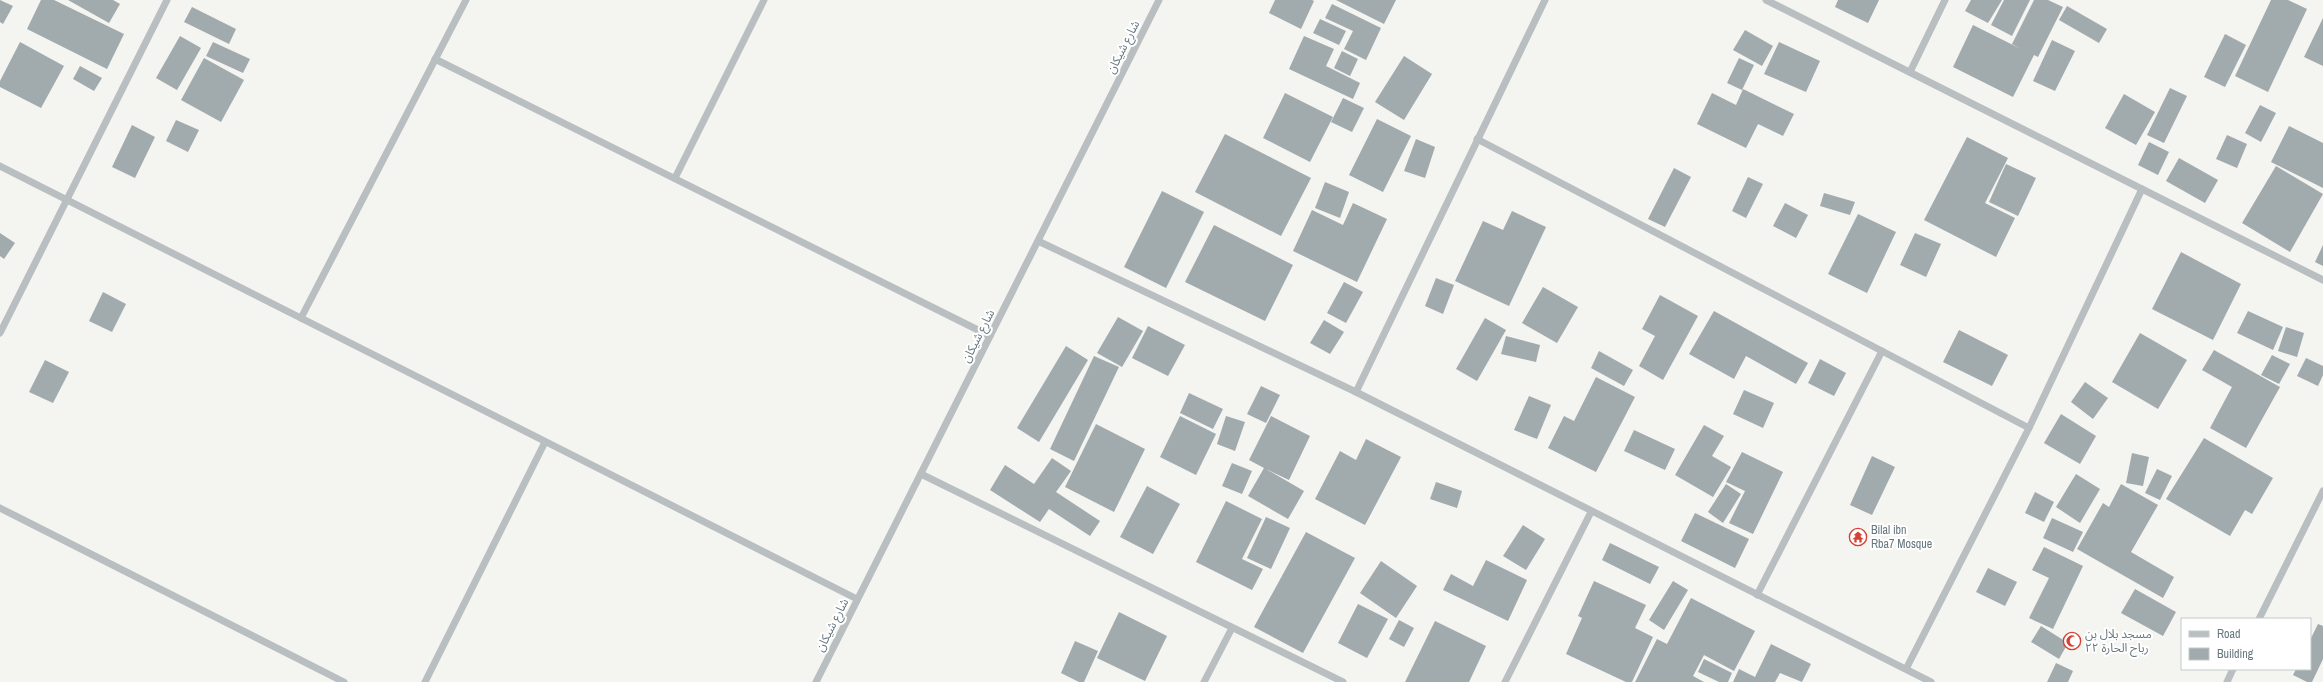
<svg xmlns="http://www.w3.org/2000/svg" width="2323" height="682" font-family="'Archivo Narrow','Noto Sans Arabic',sans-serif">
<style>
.building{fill:#a1aaad}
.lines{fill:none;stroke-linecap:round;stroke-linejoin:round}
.minor{stroke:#b9bec0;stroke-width:7}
.labels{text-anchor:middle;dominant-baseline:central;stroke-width:4;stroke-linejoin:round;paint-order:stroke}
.street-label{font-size:12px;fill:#66777f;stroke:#fff}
.poi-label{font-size:12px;fill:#66777f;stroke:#fff;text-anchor:start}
</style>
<rect width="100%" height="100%" fill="#f4f4f1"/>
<g class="building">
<polygon points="0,0 13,6 3,24 0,22"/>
<polygon points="41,0 54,0 124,34 107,69 27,29"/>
<polygon points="68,0 113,0 120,4 109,23"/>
<polygon points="1275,0 1312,0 1314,1 1301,29 1269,13"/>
<polygon points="1336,0 1396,0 1384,24"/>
<polygon points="1838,0 1879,0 1868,23 1835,7"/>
<polygon points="1971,0 2002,0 1988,23 1965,11"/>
<polygon points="2004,0 2030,0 2012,36 1991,25"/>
<polygon points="2034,0 2048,0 2063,7 2038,57 2034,55 2013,97 1953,67 1973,25 2021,49 2012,44"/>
<polygon points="2271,0 2288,0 2307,9 2268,92 2235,76"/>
<polygon points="1332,4 1381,28 1366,60 1344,49 1353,31 1325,18"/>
<polygon points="2067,6 2107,29 2099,43 2059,20"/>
<polygon points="192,7 236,29 229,44 184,22"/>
<polygon points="2323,18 2323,66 2304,57"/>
<polygon points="1320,19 1346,31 1339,45 1313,33"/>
<polygon points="1745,30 1773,46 1762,66 1733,50"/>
<polygon points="2225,34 2246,45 2225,87 2204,77"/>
<polygon points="180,36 201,48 177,90 156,78"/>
<polygon points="1304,36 1334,49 1326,66 1360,83 1353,99 1289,69"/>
<polygon points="2052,40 2075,51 2055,91 2033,81"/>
<polygon points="20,42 64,66 41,108 0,87 0,81"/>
<polygon points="213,42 250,59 243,73 206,56"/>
<polygon points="1779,42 1820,61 1806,92 1764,74"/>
<polygon points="1342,51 1358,59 1350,76 1334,68"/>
<polygon points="1404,56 1432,74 1404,120 1375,102"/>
<polygon points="204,58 244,80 221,122 181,100"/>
<polygon points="1739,58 1754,65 1742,90 1727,83"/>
<polygon points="80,66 102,78 94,91 73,79"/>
<polygon points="2170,88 2187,96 2164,143 2147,135"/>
<polygon points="1743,89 1794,114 1783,136 1758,124 1746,148 1697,124 1712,93 1736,105"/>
<polygon points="1285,93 1333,117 1310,162 1263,138"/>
<polygon points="2124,94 2155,112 2136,145 2105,128"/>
<polygon points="1343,98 1364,108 1352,132 1331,122"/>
<polygon points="2260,105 2276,113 2261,142 2245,133"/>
<polygon points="1377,119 1411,136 1383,192 1349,175"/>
<polygon points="176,120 199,130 188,152 166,141"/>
<polygon points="132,125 155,137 135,178 112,167"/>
<polygon points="2289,126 2323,143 2323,188 2271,162"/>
<polygon points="1225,134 1311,178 1281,236 1195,192"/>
<polygon points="2227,135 2247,144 2237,168 2216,159"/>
<polygon points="1967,137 2008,158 1985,203 2015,218 1996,257 1924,220"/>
<polygon points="1416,139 1435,147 1425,178 1404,171"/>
<polygon points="2149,142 2169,152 2158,175 2138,165"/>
<polygon points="2179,158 2218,180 2205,203 2166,181"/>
<polygon points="2006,164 2036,178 2018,216 1989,202"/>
<polygon points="2276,166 2323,194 2290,252 2242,223"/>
<polygon points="1674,168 1691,177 1665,227 1648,219"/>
<polygon points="1748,177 1763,184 1746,218 1732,211"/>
<polygon points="1325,182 1349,192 1340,218 1315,208"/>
<polygon points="1162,191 1204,212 1166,288 1124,267"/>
<polygon points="1824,193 1855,202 1850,215 1820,206"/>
<polygon points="1353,203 1387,219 1357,282 1293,251 1312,210 1343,225"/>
<polygon points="1785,203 1808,215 1796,238 1773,226"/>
<polygon points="1512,211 1546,227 1509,306 1455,281 1483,221 1503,230"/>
<polygon points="1858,214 1896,232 1867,293 1828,274"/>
<polygon points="1214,225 1293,265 1265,321 1185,282"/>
<polygon points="0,233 15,243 4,259 0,256"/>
<polygon points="1915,233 1941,244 1926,277 1900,265"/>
<polygon points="2323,245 2323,266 2315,262"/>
<polygon points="2181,252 2241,284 2213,340 2152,309"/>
<polygon points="1436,278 1454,285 1443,314 1425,306"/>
<polygon points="1344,282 1363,292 1346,323 1327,313"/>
<polygon points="1543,287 1578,307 1557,343 1522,323"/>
<polygon points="103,292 126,304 112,332 89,321"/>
<polygon points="1660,295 1698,316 1663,380 1639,366 1655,336 1642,329"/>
<polygon points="1714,311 1808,363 1796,384 1746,356 1734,379 1689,354"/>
<polygon points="2248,311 2283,327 2273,350 2237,333"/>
<polygon points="1118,317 1143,331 1122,367 1097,353"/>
<polygon points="1485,318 1506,330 1477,381 1456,369"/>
<polygon points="1324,320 1344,332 1330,354 1310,343"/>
<polygon points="1148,326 1185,345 1168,376 1132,358"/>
<polygon points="2286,327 2304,333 2297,357 2278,351"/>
<polygon points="1959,330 2008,355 1992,386 1943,362"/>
<polygon points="2140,333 2187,360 2158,409 2112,382"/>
<polygon points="1506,336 1540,345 1536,362 1501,354"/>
<polygon points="1066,346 1088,360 1039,442 1017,428"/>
<polygon points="2214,350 2280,387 2246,448 2210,428 2232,387 2202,370"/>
<polygon points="1599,351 1633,370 1624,386 1591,368"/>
<polygon points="2272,355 2290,364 2279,384 2261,375"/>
<polygon points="1094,356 1119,367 1074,461 1050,449"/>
<polygon points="2306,358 2323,366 2323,375 2318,386 2297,376"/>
<polygon points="1820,359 1846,373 1834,396 1808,383"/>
<polygon points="45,360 69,372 53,403 29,392"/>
<polygon points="1596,377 1635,397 1596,472 1548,448 1564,416 1574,421"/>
<polygon points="2085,382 2108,398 2093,419 2071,402"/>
<polygon points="1261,386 1280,395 1266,423 1247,414"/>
<polygon points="1744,390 1774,403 1763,428 1733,414"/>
<polygon points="1189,393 1223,409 1213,429 1180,413"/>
<polygon points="1529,396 1551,405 1537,439 1514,430"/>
<polygon points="2061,414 2096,436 2080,464 2044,443"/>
<polygon points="1180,416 1216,434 1196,475 1160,457"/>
<polygon points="1226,416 1245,422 1235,451 1217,444"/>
<polygon points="1271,416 1310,436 1289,480 1266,469 1304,491 1288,519 1248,496 1264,468 1249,460"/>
<polygon points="1096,424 1145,449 1114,512 1065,487"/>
<polygon points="1704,425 1724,436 1712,456 1731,467 1713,497 1675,475"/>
<polygon points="1634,430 1675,449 1665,470 1624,451"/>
<polygon points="2204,438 2273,478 2252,514 2245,510 2230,536 2166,499"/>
<polygon points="1366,439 1401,457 1365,525 1315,499 1340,451 1356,460"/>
<polygon points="1742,452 1783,472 1753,534 1729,523 1745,491 1726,482"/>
<polygon points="2132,453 2149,457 2143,486 2126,483"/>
<polygon points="1872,456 1895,467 1872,515 1850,505"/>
<polygon points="1052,458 1071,471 1056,492 1100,521 1090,536 1049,509 1040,522 990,490 1005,465 1034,484"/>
<polygon points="1232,463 1252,471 1242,494 1222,486"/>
<polygon points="2157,469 2172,476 2160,500 2145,493"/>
<polygon points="2076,474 2100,489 2080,523 2056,507"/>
<polygon points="1436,482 1462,491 1457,508 1430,499"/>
<polygon points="1726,484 1741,494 1723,523 1708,512"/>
<polygon points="2121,484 2158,505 2131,552 2174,577 2163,598 2077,549 2103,503 2109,507"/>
<polygon points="1147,486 1180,504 1153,554 1120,537"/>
<polygon points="2035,492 2054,502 2044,522 2025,513"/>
<polygon points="1226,501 1262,519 1242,559 1263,569 1252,590 1196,562"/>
<polygon points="1695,513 1749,539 1735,568 1681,541"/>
<polygon points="1266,517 1290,528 1271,569 1247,558"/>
<polygon points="2052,518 2083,532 2073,552 2043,538"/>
<polygon points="1523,525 1545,539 1526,570 1503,556"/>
<polygon points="1306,532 1355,558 1303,653 1254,627"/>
<polygon points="1610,543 1659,567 1650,584 1602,560"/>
<polygon points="2044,547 2083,566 2053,629 2029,618 2049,578 2032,570"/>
<polygon points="1486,560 1527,580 1508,621 1443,590 1451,574 1473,586"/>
<polygon points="1381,561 1417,586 1396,618 1360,593"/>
<polygon points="1988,568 2017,582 2005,606 1976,592"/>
<polygon points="1594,581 1646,605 1635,628 1653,637 1632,682 1626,682 1566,654 1582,618 1578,616"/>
<polygon points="1673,581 1688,590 1664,630 1649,620"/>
<polygon points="2135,589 2176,612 2163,636 2121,613"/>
<polygon points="1691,598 1755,631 1734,671 1704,655 1693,676 1704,682 1635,682 1657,639 1667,644"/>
<polygon points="1358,604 1388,619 1367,658 1338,643"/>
<polygon points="1119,612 1167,636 1145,681 1097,658"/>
<polygon points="1399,620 1414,628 1404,647 1389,639"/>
<polygon points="1435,621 1486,646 1469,682 1405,682"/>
<polygon points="2318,624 2323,626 2323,659 2312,682 2307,682 2293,675 2296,669 2310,669 2310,640"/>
<polygon points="2041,626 2068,643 2059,659 2031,642"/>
<polygon points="1075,641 1098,651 1084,682 1079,682 1061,673"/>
<polygon points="1771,644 1811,664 1802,682 1780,673 1775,682 1733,682 1739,669 1755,677"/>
<polygon points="1704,659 1732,673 1728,682 1719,682 1698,672"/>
<polygon points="2056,663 2073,671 2068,682 2047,682"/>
</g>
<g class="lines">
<g class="minor">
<polyline points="1766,0 2323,280"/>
<polyline points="435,59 990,336"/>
<polyline points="1910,72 1945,0"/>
<polyline points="1477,139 2029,428"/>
<polyline points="0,166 857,599"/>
<polyline points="675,178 764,0"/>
<polyline points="1038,241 1356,392 1931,682"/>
<polyline points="301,318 466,0"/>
<polyline points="0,333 167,0"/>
<polyline points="1356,392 1545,0"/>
<polyline points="921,474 1343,682"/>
<polyline points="0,508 344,682"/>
<polyline points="1757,595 1882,351"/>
<polyline points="2259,619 2323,491"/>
<polyline points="1906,669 2029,428 2142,189"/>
<polyline points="425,682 545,442"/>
<polyline points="816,682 1159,0"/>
<polyline points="1204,682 1232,628"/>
<polyline points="1505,682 1591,512"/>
<polyline points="2227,682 2233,669"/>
</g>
</g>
<defs>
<symbol id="temple-ring" viewBox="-11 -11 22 22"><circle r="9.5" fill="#fff" stroke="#d24133" stroke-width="1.5"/><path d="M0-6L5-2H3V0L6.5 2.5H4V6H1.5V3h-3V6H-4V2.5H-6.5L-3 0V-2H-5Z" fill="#d24133"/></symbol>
<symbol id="mosque-ring" viewBox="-11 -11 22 22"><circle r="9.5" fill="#fff" stroke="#d24133" stroke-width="1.5"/><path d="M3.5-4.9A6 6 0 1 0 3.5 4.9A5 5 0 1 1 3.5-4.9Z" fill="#d24133"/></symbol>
</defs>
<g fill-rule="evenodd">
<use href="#temple-ring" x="1848" y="527" width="20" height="20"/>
<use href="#mosque-ring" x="2062" y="631" width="20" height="20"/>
</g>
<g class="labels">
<g class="street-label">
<text transform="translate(1123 47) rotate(-63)">شارع شيكان</text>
<text transform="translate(978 336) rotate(-63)">شارع شيكان</text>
<text transform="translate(832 625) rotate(-63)">شارع شيكان</text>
</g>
<g class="poi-label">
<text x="1871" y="530">Bilal ibn<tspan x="1871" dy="14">Rba7 Mosque</tspan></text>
<text x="2085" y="634">مسجد بلال بن<tspan x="2085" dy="14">رباح الحارة ٢٢</tspan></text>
</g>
</g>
<rect x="2181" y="618" width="130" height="52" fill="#ffffff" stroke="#c2c9cc"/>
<rect x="2189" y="631" width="20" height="6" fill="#b9bec0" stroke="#c2c9cc"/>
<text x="2217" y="638" font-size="12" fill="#66777f">Road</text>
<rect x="2189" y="648" width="20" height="12" fill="#a1aaad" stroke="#c2c9cc"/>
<text x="2217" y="658" font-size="12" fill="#66777f">Building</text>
</svg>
